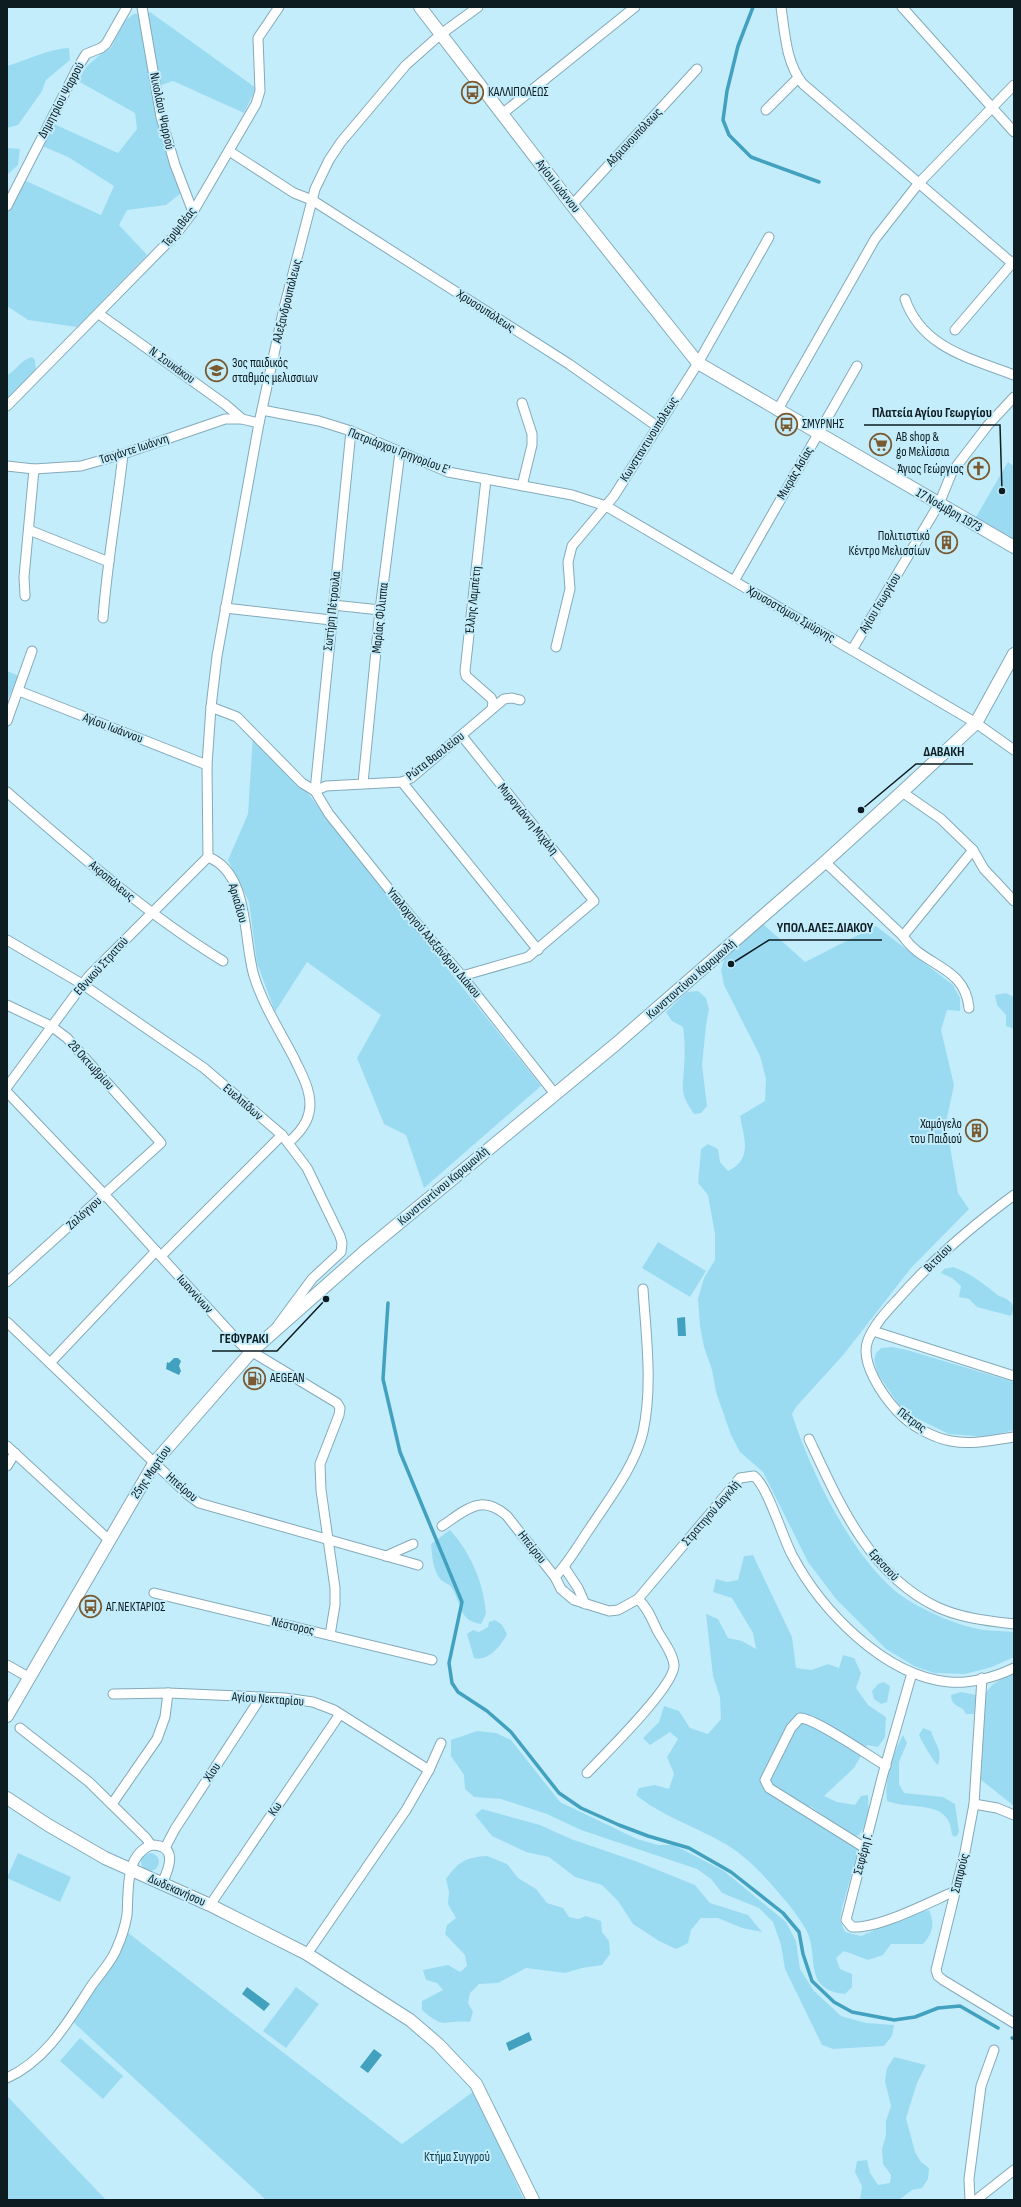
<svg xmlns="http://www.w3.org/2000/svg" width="1021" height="2207" font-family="'Sofia Sans Condensed',sans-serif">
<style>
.green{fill:#9bdbf2}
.water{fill:#41a1bf}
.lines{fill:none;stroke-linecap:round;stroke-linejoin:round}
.stream{stroke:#41a1bf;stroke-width:3.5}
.street-casing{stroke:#83aab9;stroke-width:11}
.secondary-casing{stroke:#83aab9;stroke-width:14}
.street{stroke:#fff;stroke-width:9}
.secondary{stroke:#fff;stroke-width:12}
.labels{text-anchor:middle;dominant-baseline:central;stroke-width:4;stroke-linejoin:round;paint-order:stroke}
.poi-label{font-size:13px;fill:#0d1c21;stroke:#c4edfc;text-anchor:start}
.street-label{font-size:13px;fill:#0d1c21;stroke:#c4edfc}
.park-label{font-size:13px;fill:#093643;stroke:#c4edfc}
.leader{fill:none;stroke:#0d1c21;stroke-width:1.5}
.callout-dot{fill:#0d1c21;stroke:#c4edfc;stroke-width:1.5}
.callout-label{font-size:14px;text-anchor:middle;font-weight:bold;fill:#0d1c21;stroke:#c4edfc;stroke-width:4;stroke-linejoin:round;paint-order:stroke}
</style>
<rect width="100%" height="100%" fill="#c4edfc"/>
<g class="green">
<path d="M 150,12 L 256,88 L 244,113 L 173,81 L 153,88 C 157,125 167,159 181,193 L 166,205 L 127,210 L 119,225 L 147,255 L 77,327 L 28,320 L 7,306 L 7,206 L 13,206 L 24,180 L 101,215 L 114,186 L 68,157 L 42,146 L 54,124 L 118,153 L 137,129 L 135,113 L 78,81 L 86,67 L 102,53 L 111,48 L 124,21 L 134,14 Z"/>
<path d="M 69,48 L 70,60 L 46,80 L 42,91 L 18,125 L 7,128 L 7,66 C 28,60 47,49 69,48 Z"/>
<polygon points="7,148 20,149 18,165 7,175"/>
<path d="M 32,357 L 35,360 L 36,372 L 7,401 L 7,375 C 17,370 20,360 32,357 Z"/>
<polygon points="1008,462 1014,466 1014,540 976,517"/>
<polygon points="7,671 19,676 7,701"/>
<polygon points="253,735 302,786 541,1086 424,1188 406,1135 384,1124 357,1058 381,1015 307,962 275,1012 257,963 249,902 228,860 248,814"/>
<path d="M 763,924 L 805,962 L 876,926 L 953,985 L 960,998 L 960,1011 L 947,1010 L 941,1030 L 954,1085 L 946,1123 L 958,1193 L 969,1209 L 911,1268 L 844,1354 L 796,1407 L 792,1414 C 810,1470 848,1549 893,1589 C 914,1607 956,1626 984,1630 C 994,1631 1004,1631 1014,1632 L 1014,1657 L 992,1667 L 965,1674 L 934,1673 L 914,1666 L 886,1649 L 836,1599 L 808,1562 L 763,1472 L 740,1452 L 731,1435 L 716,1392 L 712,1370 L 704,1347 L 700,1326 L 698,1299 L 704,1278 L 715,1260 L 715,1234 L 708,1195 L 698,1183 L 701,1149 L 708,1144 L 718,1149 L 720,1162 L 728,1171 C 753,1159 744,1138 740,1116 L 765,1101 L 766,1079 L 760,1056 L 724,985 L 721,970 L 726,952 L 746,929 Z"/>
<path d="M 698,991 L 706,998 L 709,1009 L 706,1026 L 702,1065 L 707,1106 L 701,1113 L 694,1114 C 679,1092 683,1090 684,1067 C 685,1055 685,1039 683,1027 L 672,1021 L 666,1012 L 687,992 Z"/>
<polygon points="1006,993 1014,997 1014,1029 1006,1026 1006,1015 997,1005 995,995"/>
<polygon points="658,1242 706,1271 690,1297 642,1268"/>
<path d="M 953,1267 C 968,1272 983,1283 995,1293 C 999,1297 1005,1297 1009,1301 C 1012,1302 1013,1306 1014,1309 L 1011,1316 L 977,1307 L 969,1299 L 959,1297 L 961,1286 L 952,1278 L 941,1273 L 944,1269 Z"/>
<polygon points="892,1347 907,1350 1014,1382 1014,1430 987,1437 949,1434 912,1416 901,1408 878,1374 874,1360 876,1353 881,1348"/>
<path d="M 450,1530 C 471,1553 484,1584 486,1614 L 481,1624 C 459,1621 462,1605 452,1588 C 450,1584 444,1583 440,1579 C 433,1570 432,1555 431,1544 Z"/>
<path d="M 753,1555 L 792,1637 L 796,1668 L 811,1670 L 828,1664 L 839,1668 L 843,1655 L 854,1658 L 861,1673 L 856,1688 L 868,1705 L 886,1717 L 885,1737 L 878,1747 L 867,1745 L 854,1768 L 824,1796 L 837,1802 L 855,1805 L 861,1796 L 868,1795 C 869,1812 869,1823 858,1836 L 849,1834 L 810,1806 L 805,1816 L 859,1848 L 842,1908 L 840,1920 L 845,1932 L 861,1936 L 907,1916 L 929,1910 C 935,1924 933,1933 923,1944 L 891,1944 L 883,1955 L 868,1960 L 844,1951 L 836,1958 L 840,1969 L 852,1974 L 852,1987 L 845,1994 C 804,1990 818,1959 808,1934 C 804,1925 796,1914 790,1906 C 771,1884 752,1860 727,1845 C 697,1827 663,1817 636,1795 L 639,1788 L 655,1785 L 669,1789 L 674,1774 L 667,1757 L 678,1739 L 670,1732 L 650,1745 L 643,1738 L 659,1722 L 664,1706 L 679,1711 L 690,1728 L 708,1734 L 721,1719 L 720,1697 L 713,1676 L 706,1614 L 718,1619 L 728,1638 L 742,1641 L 756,1649 L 753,1633 L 732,1598 L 713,1592 L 716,1579 L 727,1582 L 738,1580 L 744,1556 Z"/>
<path d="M 495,1620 L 502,1625 L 507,1634 C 501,1646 488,1662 474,1658 L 467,1634 L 473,1630 L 479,1632 L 488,1627 L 489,1622 Z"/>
<polygon points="1014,1672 1014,1806 980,1779 985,1694 992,1685"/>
<polygon points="884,1682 890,1686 887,1702 881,1704 874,1699 872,1691 878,1684"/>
<path d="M 961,1692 L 976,1695 L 977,1704 L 974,1714 L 966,1714 L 963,1709 C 956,1706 951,1703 951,1695 Z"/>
<path d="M 923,1728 L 931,1731 C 935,1744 943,1750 938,1765 C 933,1761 922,1742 919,1735 Z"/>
<polygon points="477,1731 496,1733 511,1740 560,1802 637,1839 658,1845 674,1845 724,1871 786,1922 796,1941 800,1969 814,1991 841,2016 866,2023 894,2025 892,2036 884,2046 833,2049 822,2045 785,1969 781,1945 773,1922 759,1908 722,1893 711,1879 697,1869 581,1830 547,1814 501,1799 474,1797 465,1789 464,1775 451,1756 451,1740"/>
<path d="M 903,1735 L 907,1743 L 899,1762 L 899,1784 L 904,1793 L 943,1797 L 955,1804 L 959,1832 L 956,1837 L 952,1835 C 950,1798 912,1811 887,1801 C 884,1781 893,1753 903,1735 Z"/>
<polygon points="482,1809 540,1825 571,1839 638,1862 695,1885 710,1903 748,1915 762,1932 742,1928 718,1918 701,1918 691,1930 688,1943 676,1949 659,1941 633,1924 618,1901 602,1885 575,1877 549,1857 526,1852 492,1836 475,1815"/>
<polygon points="18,1853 71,1877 60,1902 7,1878"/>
<circle cx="150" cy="1862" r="9"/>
<path d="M 487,1856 L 507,1864 L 518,1878 L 536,1889 L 547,1903 L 563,1908 L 569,1917 L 578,1919 L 586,1916 L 601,1921 L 602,1932 L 609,1941 L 610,1954 L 602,1965 L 582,1968 L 565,1973 L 526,1968 L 498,1983 L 479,1984 L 470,1993 L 468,2003 L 473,2012 L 470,2022 C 443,2019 446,2031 422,2010 L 422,2001 L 443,1990 L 437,1983 L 426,1980 L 423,1970 L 448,1965 L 460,1972 L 467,1966 L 465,1955 L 445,1934 L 447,1925 L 456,1918 L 448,1904 L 449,1892 L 446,1879 C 458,1862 466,1857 487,1856 Z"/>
<polygon points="127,1932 402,2144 474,2091 524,2200 266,2200 73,2022"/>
<polygon points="296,1987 319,2004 286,2048 263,2031"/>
<polygon points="80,2038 123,2076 103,2099 60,2061"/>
<polygon points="894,2057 926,2065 917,2083 906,2118 915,2152 921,2162 929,2168 928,2179 922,2188 912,2190 899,2200 860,2200 862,2186 855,2172 857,2161 867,2160 870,2173 878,2185 890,2183 891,2175 883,2164 882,2149 886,2135 886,2121 891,2106 885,2081 887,2068"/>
<polygon points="7,2096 106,2200 7,2200"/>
</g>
<g class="water">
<polygon points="685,1317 686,1336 678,1336 677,1318"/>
<polygon points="174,1358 178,1358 181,1361 179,1366 181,1371 179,1375 166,1369 167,1362 169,1363"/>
<polygon points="247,1987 270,2004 264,2011 242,1994"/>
<polygon points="529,2032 532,2040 509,2051 506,2043"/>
<polygon points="374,2049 382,2055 368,2073 360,2067"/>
</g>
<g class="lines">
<g class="stream">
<polyline points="753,7 738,46 727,91 723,120 729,135 751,157 819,182"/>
<polyline points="388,1303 383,1379 400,1452 462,1602 449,1663 452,1683 458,1692 487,1711 511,1732 559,1793 581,1808 619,1825 648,1836 689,1848 731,1872 783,1913 799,1932 803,1954 812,1981 834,2002 852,2012 894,2020 915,2017 938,2008 960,2006 998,2028"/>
<polyline points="1012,2038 1014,2039"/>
</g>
<defs>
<g id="street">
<polyline points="142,7 161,117 175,165 193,212"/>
<path d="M 781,7 C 785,34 786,63 803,84 L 1012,263"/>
<polyline points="902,7 1014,132"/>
<polyline points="766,110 798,78"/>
<polyline points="502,114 635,7"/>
<polyline points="229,151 294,193 312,200 569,364 658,427"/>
<polyline points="572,205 697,69"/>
<polyline points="7,206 78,67 86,54 101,48 106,44 127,7"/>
<path d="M 905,299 C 922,348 970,358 1014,375"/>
<polyline points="99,314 226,405 242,419"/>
<polyline points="955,330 1014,261"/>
<polyline points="7,406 177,233 193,212 256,104 260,91 258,38 279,7"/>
<polyline points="262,410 319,421 351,431 448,472 572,495 606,506 976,723 1014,750"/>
<polyline points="777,411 875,239 918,184 1014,85"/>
<polyline points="351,431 315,791 329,814 408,913 462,976 555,1094"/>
<polyline points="7,466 34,469 81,466 123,454 225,419 242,419 259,423"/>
<polyline points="486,479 465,671 466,676 491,698 493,702 492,709"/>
<polyline points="522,486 532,445 532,434 522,403"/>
<polyline points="29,530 109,562"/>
<polyline points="734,581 857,366"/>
<polyline points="25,596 24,577 34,469"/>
<polyline points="333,605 380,610"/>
<polyline points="225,608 331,620"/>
<path d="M 103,618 C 107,563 117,509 123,454"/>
<polyline points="556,647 570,589 568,562 572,546 614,496 698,363 769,237"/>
<polyline points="852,650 939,504 952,472 988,425 1014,397"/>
<polyline points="19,691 207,765"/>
<polyline points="211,707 237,717 302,783 315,791"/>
<polyline points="7,721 32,651"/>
<polyline points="462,736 594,901 528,957 462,976"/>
<polyline points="402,782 538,950"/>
<polyline points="363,783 380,610 400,452"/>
<polyline points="315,791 326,786 402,782 411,778 504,699 512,698 520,700"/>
<path d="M 7,792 C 76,852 145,913 223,961"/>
<polyline points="902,792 941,819 973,850 984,869 1014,901"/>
<polyline points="208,857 207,765 211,707 217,656 259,423 284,308 315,189 329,160 341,142 406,65 441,34 478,7"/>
<path d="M 208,857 C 250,873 243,940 254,976 C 263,1005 280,1031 294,1058 C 299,1069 307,1082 309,1095 C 313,1115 304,1129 289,1142"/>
<path d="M 825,862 L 903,936 C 923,967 965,965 969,1008"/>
<polyline points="903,936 973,850"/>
<polyline points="7,940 82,984 204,1068 282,1135 307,1168 340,1236 342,1243 341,1252 312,1279 278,1325"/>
<polyline points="7,1005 51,1026 67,1038 161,1143 7,1282"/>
<polyline points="7,1087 89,976 208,857"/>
<polyline points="7,1092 105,1195 237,1340 244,1347 337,1403 340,1408 339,1415 320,1464 321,1490 335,1588 335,1605 330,1635"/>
<path d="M 1014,1195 C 972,1226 933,1259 899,1298 C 887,1311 875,1323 868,1340 C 859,1362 883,1396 898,1412 C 910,1425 933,1438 951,1441 C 972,1445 993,1440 1014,1437"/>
<polyline points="161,1256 282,1135"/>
<polyline points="7,1322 187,1494 199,1503 418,1565"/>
<polyline points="873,1331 1014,1376"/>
<polyline points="50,1363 156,1251"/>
<path d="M 809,1439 C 839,1503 870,1575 937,1607 C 960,1618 989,1621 1014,1624"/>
<polyline points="7,1446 109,1540"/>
<polyline points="7,1466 15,1453"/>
<path d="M 442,1526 C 466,1510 481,1493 507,1516 L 555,1577 L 561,1589 L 574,1600 L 609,1611 L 618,1610 L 638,1599 L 740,1478 L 754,1476 C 768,1487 782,1536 792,1555 C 821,1610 884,1676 949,1682 C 970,1684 996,1677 1014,1668"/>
<polyline points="386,1556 413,1544"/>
<polyline points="564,1567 578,1588 585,1604"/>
<path d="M 555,1577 C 569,1562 579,1544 590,1528 C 609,1499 635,1466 643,1432 C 653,1386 646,1335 643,1289"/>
<polyline points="154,1593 432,1660"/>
<polyline points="7,1665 30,1678"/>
<path d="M 912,1673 L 883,1774 L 846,1920 L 852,1927 C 878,1929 930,1902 955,1891"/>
<polyline points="982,1678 974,1804 965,1852 936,1970 938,1976 943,1980 1014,2023"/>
<polyline points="113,1694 168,1693 285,1698 313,1702 334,1710 429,1770"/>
<polyline points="20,1728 89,1782 146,1838 151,1845"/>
<path d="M 587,1773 C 603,1756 676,1685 674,1665 C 673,1654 664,1642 658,1632 C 652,1620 648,1608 638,1599"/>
<polyline points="112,1804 157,1739 165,1717 168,1693"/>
<polyline points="974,1804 997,1808 1014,1815"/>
<polyline points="165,1848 175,1829 261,1697"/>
<path d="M 865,1848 L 769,1788 L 765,1780 L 791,1728 L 800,1718 C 815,1718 869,1756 886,1766"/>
<polyline points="210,1905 340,1714"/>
<polyline points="307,1954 406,1810 429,1770 441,1743"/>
<path d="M 7,2078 C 47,2060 69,2020 92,1985 C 100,1974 111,1962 116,1950 C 121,1939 125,1927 127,1915 C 129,1892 124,1856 151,1845 C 178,1845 170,1867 162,1883"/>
<polyline points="970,2200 969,2179 981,2086 994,2050"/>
<polyline points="976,2200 1014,2170"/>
</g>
<g id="secondary">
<polyline points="420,7 572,205 698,363 1014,547"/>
<polyline points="7,1716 155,1462 252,1351 364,1252 616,1044 825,862 902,792 976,723 1014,654"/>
<polyline points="7,1798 48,1825 105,1858 210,1905 307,1954 410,2020 438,2044 476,2084 533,2200"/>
</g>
</defs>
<use href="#street" class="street-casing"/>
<use href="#secondary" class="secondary-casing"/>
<use href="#street" class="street"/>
<use href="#secondary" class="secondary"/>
</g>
<defs>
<symbol id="bus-ring" viewBox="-11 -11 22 22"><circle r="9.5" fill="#c4edfc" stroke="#7a5a30" stroke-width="1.5"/><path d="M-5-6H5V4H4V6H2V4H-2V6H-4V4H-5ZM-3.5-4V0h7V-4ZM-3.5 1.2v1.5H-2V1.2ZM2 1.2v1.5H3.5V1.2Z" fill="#7a5a30"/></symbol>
<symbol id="school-ring" viewBox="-11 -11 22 22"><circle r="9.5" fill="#c4edfc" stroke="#7a5a30" stroke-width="1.5"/><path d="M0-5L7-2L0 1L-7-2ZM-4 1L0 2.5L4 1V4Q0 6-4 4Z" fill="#7a5a30"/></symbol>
<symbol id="supermarket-ring" viewBox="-11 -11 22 22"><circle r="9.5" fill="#c4edfc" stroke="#7a5a30" stroke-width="1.5"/><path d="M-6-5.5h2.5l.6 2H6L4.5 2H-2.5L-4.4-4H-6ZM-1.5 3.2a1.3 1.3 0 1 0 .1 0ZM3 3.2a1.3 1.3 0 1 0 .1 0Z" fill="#7a5a30"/></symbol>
<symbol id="church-ring" viewBox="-11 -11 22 22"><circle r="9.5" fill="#c4edfc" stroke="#7a5a30" stroke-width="1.5"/><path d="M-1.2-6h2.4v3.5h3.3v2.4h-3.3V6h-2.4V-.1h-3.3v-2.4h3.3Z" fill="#7a5a30"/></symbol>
<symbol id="building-ring" viewBox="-11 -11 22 22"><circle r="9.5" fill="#c4edfc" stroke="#7a5a30" stroke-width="1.5"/><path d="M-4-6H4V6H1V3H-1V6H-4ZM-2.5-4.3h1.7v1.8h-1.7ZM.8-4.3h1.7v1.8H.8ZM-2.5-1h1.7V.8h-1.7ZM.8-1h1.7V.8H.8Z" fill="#7a5a30"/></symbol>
<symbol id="fuel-ring" viewBox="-11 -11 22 22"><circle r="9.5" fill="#c4edfc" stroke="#7a5a30" stroke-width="1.5"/><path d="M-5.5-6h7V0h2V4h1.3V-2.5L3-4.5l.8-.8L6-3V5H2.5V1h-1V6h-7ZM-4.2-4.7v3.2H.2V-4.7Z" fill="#7a5a30"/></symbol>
</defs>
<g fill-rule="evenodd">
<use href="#bus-ring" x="460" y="80" width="25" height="25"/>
<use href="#school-ring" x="204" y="358" width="25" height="25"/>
<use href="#bus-ring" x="774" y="412" width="25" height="25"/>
<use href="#supermarket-ring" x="868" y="432" width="25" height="25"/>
<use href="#church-ring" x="966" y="456" width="25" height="25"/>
<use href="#building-ring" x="934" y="530" width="25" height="25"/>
<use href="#building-ring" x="964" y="1118" width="25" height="25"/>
<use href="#fuel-ring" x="242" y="1366" width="25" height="25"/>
<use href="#bus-ring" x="78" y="1594" width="25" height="25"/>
</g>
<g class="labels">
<g class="poi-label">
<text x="488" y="92">ΚΑΛΛΙΠΟΛΕΩΣ</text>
<text x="232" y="363">3ος παιδικός<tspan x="232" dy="15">σταθμός μελισσιων</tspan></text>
<text x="802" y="424">ΣΜΥΡΝΗΣ</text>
<text x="896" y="437">AB shop &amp;<tspan x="896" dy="15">go Μελίσσια</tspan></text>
<text x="964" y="469" text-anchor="end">Άγιος Γεώργιος</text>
<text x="930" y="536" text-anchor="end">Πολιτιστικό<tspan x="930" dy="15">Κέντρο Μελισσίων</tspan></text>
<text x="962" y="1124" text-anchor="end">Χαμόγελο<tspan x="962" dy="15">του Παιδιού</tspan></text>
<text x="270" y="1378">AEGEAN</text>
<text x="106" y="1607">ΑΓ.ΝΕΚΤΑΡΙΟΣ</text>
</g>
<g class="street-label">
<text transform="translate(61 100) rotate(-62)">Δημητρίου Ψαρρού</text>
<text transform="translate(162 111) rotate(78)">Νικολάου Ψαρρού</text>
<text transform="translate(634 137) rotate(-47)">Αδριανουπόλεως</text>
<text transform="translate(558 186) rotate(52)">Αγίου Ιωάννου</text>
<text transform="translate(179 227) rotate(-52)">Τερψιθέας</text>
<text transform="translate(287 301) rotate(-76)">Αλεξανδρουπόλεως</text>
<text transform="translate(486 311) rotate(33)">Χρυσουπόλεως</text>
<text transform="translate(172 365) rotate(36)">Ν. Σουκάκου</text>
<text transform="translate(649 439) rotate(-58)">Κωνσταντινουπόλεως</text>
<text transform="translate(134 449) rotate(-18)">Τσιγάντε Ιωάννη</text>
<text transform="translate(399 451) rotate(21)">Πατριάρχου Γρηγορίου Ε'</text>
<text transform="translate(795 473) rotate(-60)">Μικράς Ασίας</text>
<text transform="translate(949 510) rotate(30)">17 Νοέμβρη 1973</text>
<text transform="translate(473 600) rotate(-84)">Έλλης Λαμπέτη</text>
<text transform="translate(880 603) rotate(-59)">Αγίου Γεωργίου</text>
<text transform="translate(332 611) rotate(-84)">Σωτήρη Πέτρουλα</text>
<text transform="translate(791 614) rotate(30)">Χρυσοστόμου Σμύρνης</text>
<text transform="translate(380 618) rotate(-84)">Μαρίας Φίλιππα</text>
<text transform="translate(113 728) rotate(21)">Αγίου Ιωάννου</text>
<text transform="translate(435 756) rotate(-38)">Ρώτα Βασιλείου</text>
<text transform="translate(528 819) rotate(51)">Μυρογιάννη Μιχάλη</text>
<text transform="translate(112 881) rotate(40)">Ακροπόλεως</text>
<text transform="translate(238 903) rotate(74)">Αρκαδίου</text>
<text transform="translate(434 943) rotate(50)">Υπολοχαγού Αλεξάνδρου Διάκου</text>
<text transform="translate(101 966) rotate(-48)">Εθνικού Στρατού</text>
<text transform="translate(691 979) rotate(-41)">Κωνσταντίνου Καραμανλή</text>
<text transform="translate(91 1065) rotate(48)">28 Οκτωβρίου</text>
<text transform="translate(243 1102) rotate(41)">Ευελπίδων</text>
<text transform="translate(443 1186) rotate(-40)">Κωνσταντίνου Καραμανλή</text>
<text transform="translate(84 1213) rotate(-42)">Ζαλόγγου</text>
<text transform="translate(938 1258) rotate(-45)">Βιτσίου</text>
<text transform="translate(195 1294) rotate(48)">Ιωαννίνων</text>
<text transform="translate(912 1420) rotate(36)">Πέτρας</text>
<text transform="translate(151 1472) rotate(-56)">25ης Μαρτίου</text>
<text transform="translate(182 1487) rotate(41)">Ηπείρου</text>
<text transform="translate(711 1513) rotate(-49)">Στρατηγού Δαγκλή</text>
<text transform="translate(532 1547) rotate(52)">Ηπείρου</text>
<text transform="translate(884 1565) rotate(48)">Ερεσσού</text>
<text transform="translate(293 1626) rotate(13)">Νέστορος</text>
<text transform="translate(268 1699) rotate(4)">Αγίου Νεκταρίου</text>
<text transform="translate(212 1772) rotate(-57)">Χίου</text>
<text transform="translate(275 1809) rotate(-56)">Κω</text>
<text transform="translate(863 1854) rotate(-75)">Σεφέρη Γ.</text>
<text transform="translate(960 1873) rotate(-76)">Σαπφούς</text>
<text transform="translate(177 1890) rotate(24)">Δωδεκανήσου</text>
</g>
<g class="park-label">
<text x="457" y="2157">Κτήμα Συγγρού</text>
</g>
</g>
<path class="leader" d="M1002 491L1000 425H864M861 810L916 764H973M731 964L769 940H882M326 1299L277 1351H212"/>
<g class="callout-dot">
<circle cx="1002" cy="491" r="4"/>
<circle cx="861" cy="810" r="4"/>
<circle cx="731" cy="964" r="4"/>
<circle cx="326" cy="1299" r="4"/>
</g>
<g class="callout-label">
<text x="932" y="417">Πλατεία Αγίου Γεωργίου</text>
<text x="944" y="756">ΔΑΒΑΚΗ</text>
<text x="825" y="932">ΥΠΟΛ.ΑΛΕΞ.ΔΙΑΚΟΥ</text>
<text x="244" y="1343">ΓΕΦΥΡΑΚΙ</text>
</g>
<rect width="1021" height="2207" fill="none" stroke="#0d1c21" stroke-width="16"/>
</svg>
